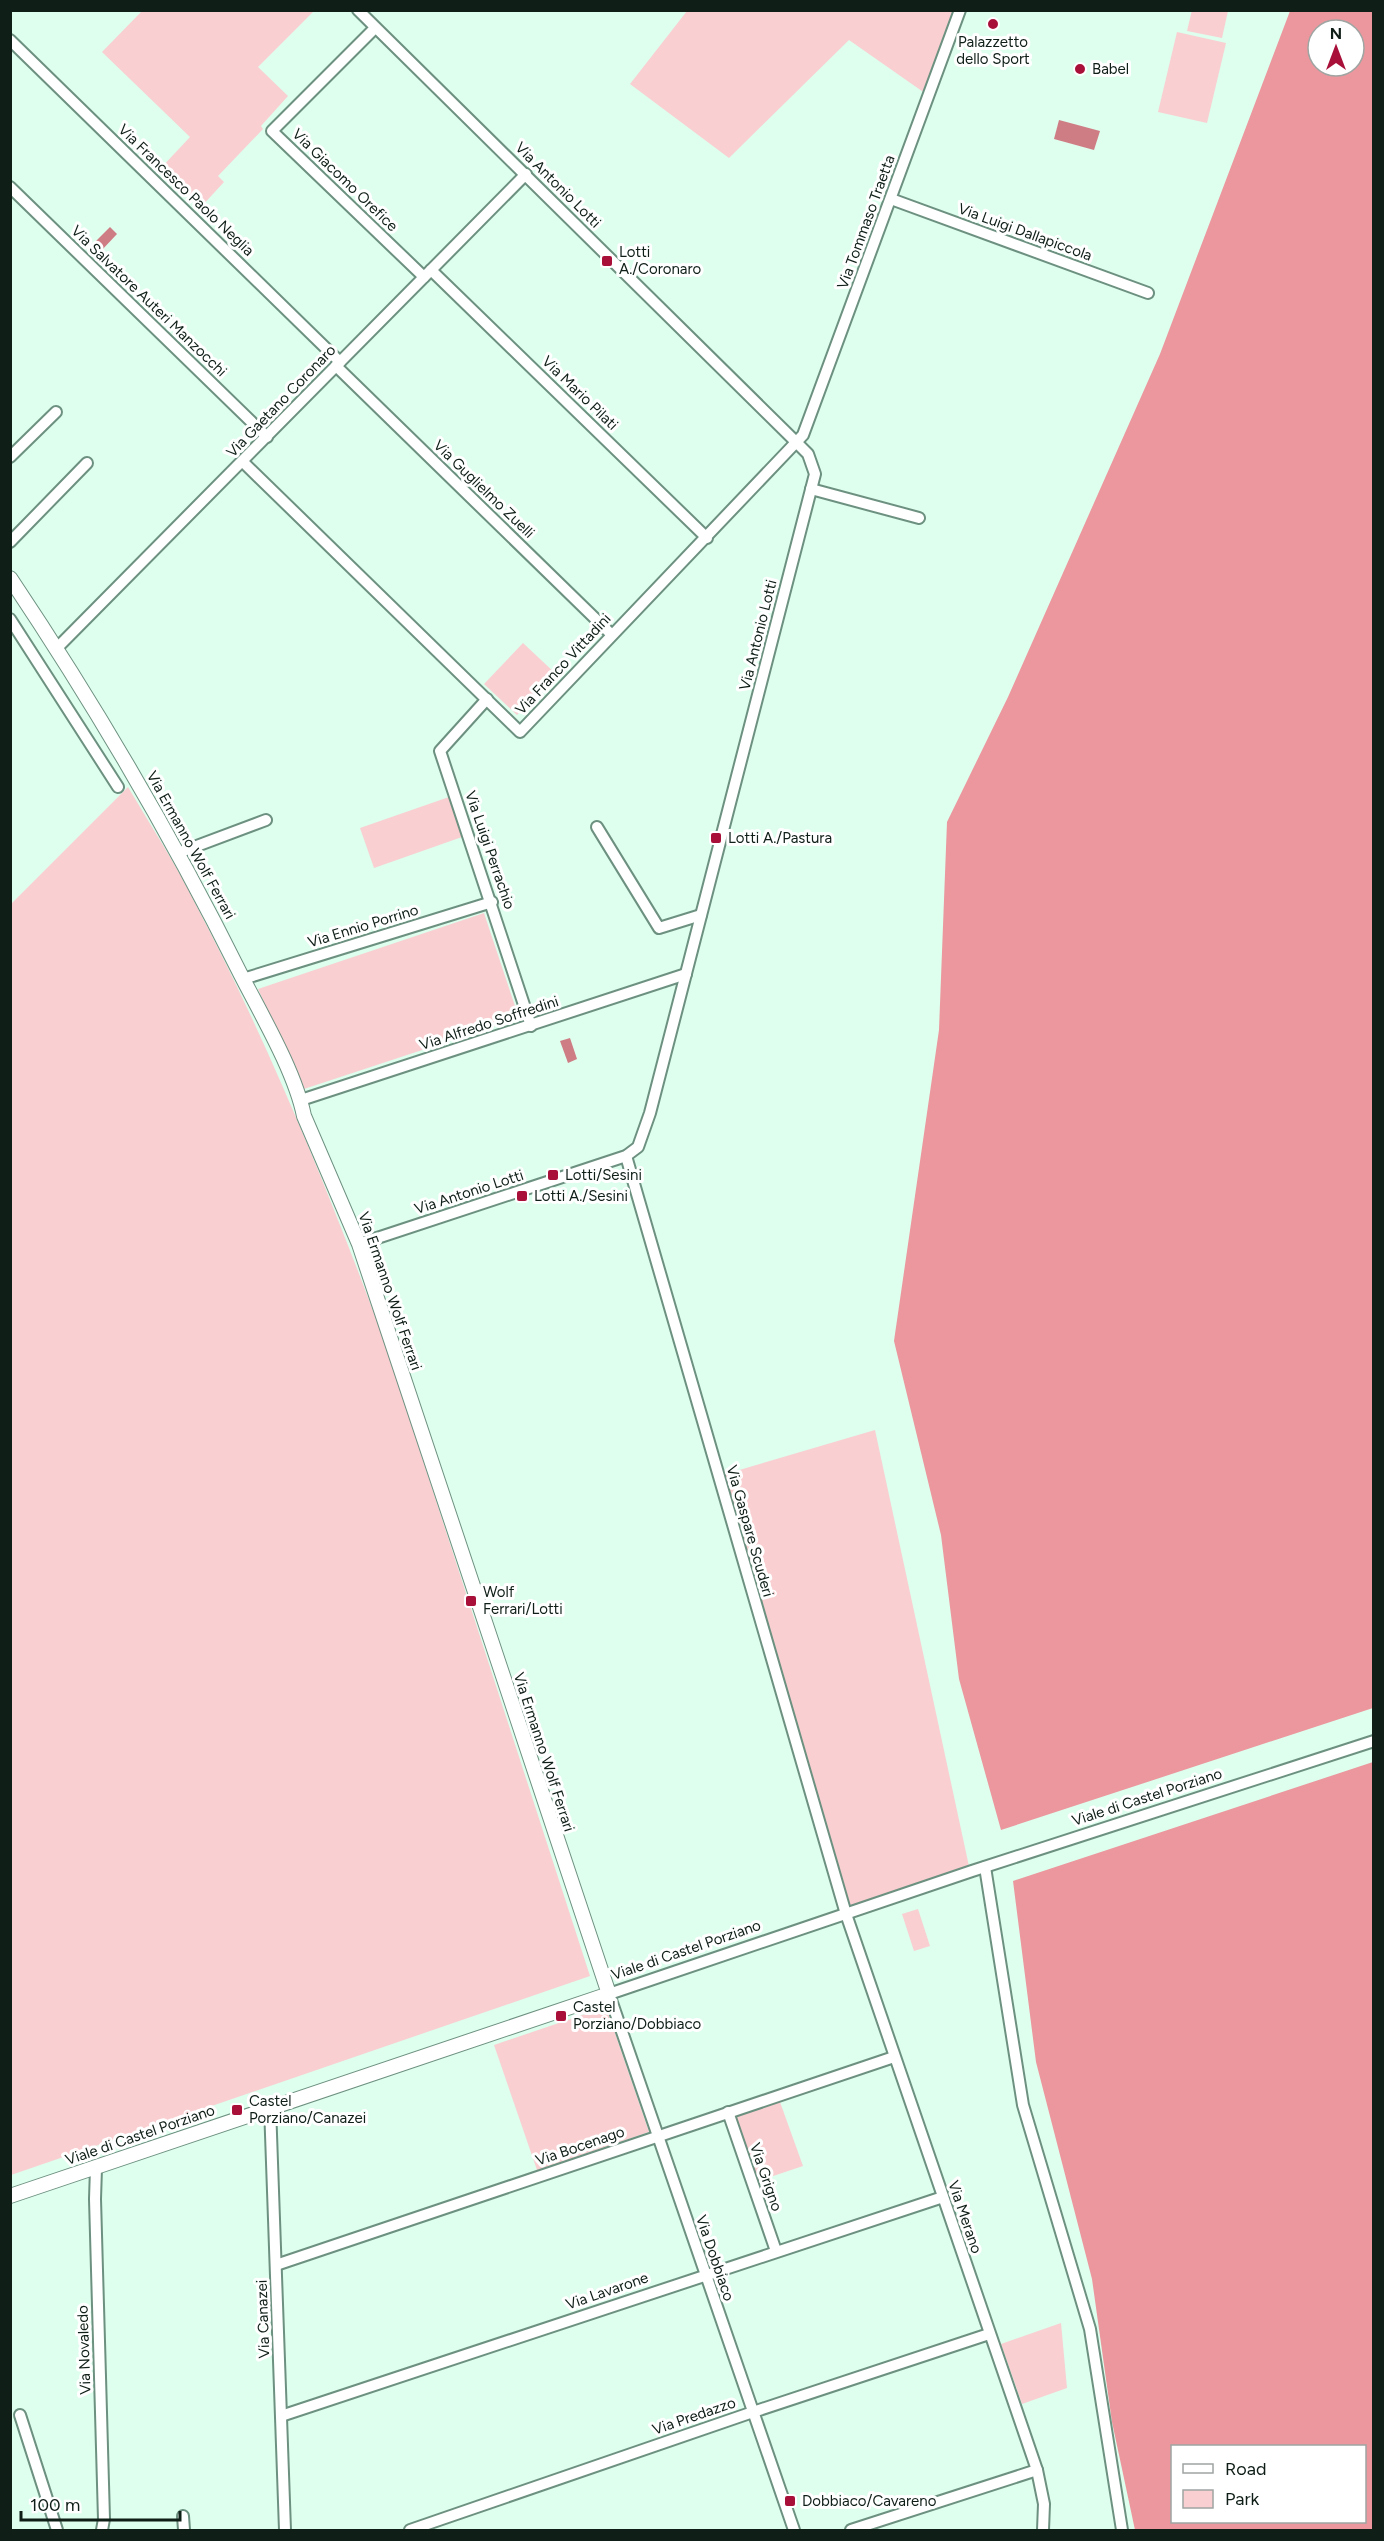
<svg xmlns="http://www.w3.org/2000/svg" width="1384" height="2541" font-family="Figtree,sans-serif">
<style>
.green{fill:#f9cfd1}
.forest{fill:#eb979d;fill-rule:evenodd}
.water{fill:#cf7d84}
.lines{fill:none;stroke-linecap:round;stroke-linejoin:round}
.minor-casing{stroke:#6d9180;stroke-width:14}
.tertiary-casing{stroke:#6d9180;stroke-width:16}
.minor{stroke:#fff;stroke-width:10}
.tertiary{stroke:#fff;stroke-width:14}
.poi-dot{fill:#a8103a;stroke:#fff;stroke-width:2}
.labels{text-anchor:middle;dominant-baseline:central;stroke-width:6;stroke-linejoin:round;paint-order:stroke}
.poi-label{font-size:15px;fill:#0f1e17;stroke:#fff;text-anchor:start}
.street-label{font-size:15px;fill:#0f1e17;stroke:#fff}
</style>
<rect width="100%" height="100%" fill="#defeee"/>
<g class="green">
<polygon points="1192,10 1228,11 1222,38 1187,31"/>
<polygon points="142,11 314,11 258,67 288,96 261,126 263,129 218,176 224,182 201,207 160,169 190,137 102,52"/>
<polygon points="687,11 960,11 929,96 849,40 729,158 630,84"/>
<polygon points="1177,32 1226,43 1207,123 1158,112"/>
<polygon points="523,643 556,674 517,715 484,684"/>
<path d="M 128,787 C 151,826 176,864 196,905 C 270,1046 330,1194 385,1343 L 590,1976 L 11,2175 L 11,904 Z"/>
<polygon points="449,797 462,837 374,868 360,828"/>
<polygon points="484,913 519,1018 304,1089 258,989"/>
<polygon points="875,1430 970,1871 846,1914 719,1476"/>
<polygon points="918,1909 930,1946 914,1951 902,1914"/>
<polygon points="606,2007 649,2132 537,2170 494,2045"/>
<polygon points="780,2102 803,2166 758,2181 736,2117"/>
<polygon points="1061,2323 1067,2388 1022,2404 1001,2344"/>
</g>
<g class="forest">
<path d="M 1290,11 L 1373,11 L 1373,1708 L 1001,1830 L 959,1679 L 941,1535 L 894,1341 L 939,1030 L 947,822 L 1008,697 L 1160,354 ZM 1318,30 L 1354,30 L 1354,66 L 1318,66 Z"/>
<path d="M 1373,1762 L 1373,2530 L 1135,2530 L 1112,2422 L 1092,2279 L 1036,2062 L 1013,1881 ZM 1172,2446 L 1364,2446 L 1364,2522 L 1172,2522 Z"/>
</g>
<g class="water">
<polygon points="1059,120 1100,131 1094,150 1054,139"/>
<polygon points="110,227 117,234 101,251 93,244"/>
<polygon points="570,1038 577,1059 568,1063 560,1041"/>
</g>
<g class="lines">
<defs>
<g id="minor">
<polyline points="358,10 796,442 808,454 815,474 650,1113 638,1147 626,1156 359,1244"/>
<polyline points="375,28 272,131 424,277"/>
<polyline points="10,40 340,362"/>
<polyline points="10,187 267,437"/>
<polyline points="891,199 1148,293"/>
<polyline points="431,270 707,538"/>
<polyline points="336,366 611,634"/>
<polyline points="10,457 56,412"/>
<polyline points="243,462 520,732 803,435 960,10"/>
<polyline points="811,489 919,518"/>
<polyline points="10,542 87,463"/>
<polyline points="10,619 118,787"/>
<polyline points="57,648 526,174"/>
<polyline points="487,699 440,751 531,1026"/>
<polyline points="597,827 659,928 701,915"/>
<polyline points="178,853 266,820"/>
<polyline points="243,979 492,902"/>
<polyline points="301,1100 686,974"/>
<polyline points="626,1156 846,1914 1037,2470 1044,2504 1043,2530"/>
<polyline points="985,1867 1023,2105 1090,2329 1122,2530"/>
<polyline points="270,2106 285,2530"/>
<polyline points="728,2112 776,2251"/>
<polyline points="96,2168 95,2199 104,2519 102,2530"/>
<polyline points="276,2265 894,2057"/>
<polyline points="20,2415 57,2530"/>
<polyline points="281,2416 943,2197"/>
<polyline points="183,2516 184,2530"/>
<polyline points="410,2530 753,2412 989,2334"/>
<polyline points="794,2530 609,1994 972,1871 1374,1741"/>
<polyline points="851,2530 1037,2470"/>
</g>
<path id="tertiary" d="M 10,578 C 95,705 173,838 241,975 C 262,1016 295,1072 304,1116 L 359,1244 L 609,1994 L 10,2196"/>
</defs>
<use href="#minor" class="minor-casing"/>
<use href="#tertiary" class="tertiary-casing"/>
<use href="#minor" class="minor"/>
<use href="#tertiary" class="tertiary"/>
</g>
<g class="poi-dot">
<circle cx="993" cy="24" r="6"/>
<circle cx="1080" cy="69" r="6"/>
<rect x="601" y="255" width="12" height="12" rx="3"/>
<rect x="710" y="832" width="12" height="12" rx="3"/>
<rect x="547" y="1169" width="12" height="12" rx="3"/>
<rect x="516" y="1190" width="12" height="12" rx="3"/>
<rect x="465" y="1595" width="12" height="12" rx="3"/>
<rect x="555" y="2010" width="12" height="12" rx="3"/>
<rect x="231" y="2104" width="12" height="12" rx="3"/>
<rect x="784" y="2495" width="12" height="12" rx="3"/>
</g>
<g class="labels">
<g class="poi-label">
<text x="993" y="42" text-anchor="middle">Palazzetto<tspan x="993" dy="17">dello Sport</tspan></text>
<text x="1092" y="69">Babel</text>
<text x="619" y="252">Lotti<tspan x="619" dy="17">A./Coronaro</tspan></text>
<text x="728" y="838">Lotti A./Pastura</text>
<text x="565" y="1175">Lotti/Sesini</text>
<text x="534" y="1196">Lotti A./Sesini</text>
<text x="483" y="1592">Wolf<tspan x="483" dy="17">Ferrari/Lotti</tspan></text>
<text x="573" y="2007">Castel<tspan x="573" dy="17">Porziano/Dobbiaco</tspan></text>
<text x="249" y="2101">Castel<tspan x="249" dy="17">Porziano/Canazei</tspan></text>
<text x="802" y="2501">Dobbiaco/Cavareno</text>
</g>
<g class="street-label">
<text transform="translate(345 180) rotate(44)">Via Giacomo Orefice</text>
<text transform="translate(558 185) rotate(45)">Via Antonio Lotti</text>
<text transform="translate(186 190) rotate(44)">Via Francesco Paolo Neglia</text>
<text transform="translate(866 222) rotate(-70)">Via Tommaso Traetta</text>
<text transform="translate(1025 232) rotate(20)">Via Luigi Dallapiccola</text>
<text transform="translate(149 301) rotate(44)">Via Salvatore Auteri Manzocchi</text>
<text transform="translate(580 393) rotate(44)">Via Mario Pilati</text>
<text transform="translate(281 401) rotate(-46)">Via Gaetano Coronaro</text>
<text transform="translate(484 489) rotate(44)">Via Guglielmo Zuelli</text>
<text transform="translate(758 635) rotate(-76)">Via Antonio Lotti</text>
<text transform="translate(563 664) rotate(-47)">Via Franco Vittadini</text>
<text transform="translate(191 845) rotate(61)">Via Ermanno Wolf Ferrari</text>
<text transform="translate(490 850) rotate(71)">Via Luigi Perrachio</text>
<text transform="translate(363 926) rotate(-17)">Via Ennio Porrino</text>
<text transform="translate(489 1023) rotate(-18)">Via Alfredo Soffredini</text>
<text transform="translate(469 1192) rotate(-18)">Via Antonio Lotti</text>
<text transform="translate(390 1291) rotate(71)">Via Ermanno Wolf Ferrari</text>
<text transform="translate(750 1531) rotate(74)">Via Gaspare Scuderi</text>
<text transform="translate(544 1752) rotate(72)">Via Ermanno Wolf Ferrari</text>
<text transform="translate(1147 1797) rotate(-18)">Viale di Castel Porziano</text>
<text transform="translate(686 1950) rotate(-19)">Viale di Castel Porziano</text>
<text transform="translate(140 2135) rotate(-19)">Viale di Castel Porziano</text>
<text transform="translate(580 2146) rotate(-19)">Via Bocenago</text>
<text transform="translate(766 2177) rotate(71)">Via Grigno</text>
<text transform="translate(965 2217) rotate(71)">Via Merano</text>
<text transform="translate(715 2258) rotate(71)">Via Dobbiaco</text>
<text transform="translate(607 2291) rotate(-19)">Via Lavarone</text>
<text transform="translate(263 2319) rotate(-92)">Via Canazei</text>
<text transform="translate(84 2350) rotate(-92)">Via Novaledo</text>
<text transform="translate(694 2416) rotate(-19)">Via Predazzo</text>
</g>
</g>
<rect width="1384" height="2541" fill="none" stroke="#0f1e17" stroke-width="24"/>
<rect x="1171" y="2445" width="195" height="78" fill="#ffffff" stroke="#9fa5a2" stroke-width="1.5"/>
<rect x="1183" y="2464" width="30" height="9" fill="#ffffff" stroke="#9fa5a2" stroke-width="1.5"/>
<text x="1225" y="2475" font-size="18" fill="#0f1e17">Road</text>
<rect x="1183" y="2490" width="30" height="18" fill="#f9cfd1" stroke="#9fa5a2" stroke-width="1.5"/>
<text x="1225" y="2505" font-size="18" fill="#0f1e17">Park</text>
<g transform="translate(1336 48)"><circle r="28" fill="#ffffff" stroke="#9fa5a2" stroke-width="1.5"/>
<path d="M0-4.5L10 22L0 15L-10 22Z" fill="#a8103a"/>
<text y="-9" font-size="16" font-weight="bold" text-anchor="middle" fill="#0f1e17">N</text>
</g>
<path d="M21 2511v9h159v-9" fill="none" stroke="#0f1e17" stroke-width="3"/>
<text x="30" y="2511" font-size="18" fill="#0f1e17" stroke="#ffffff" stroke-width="4.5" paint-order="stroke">100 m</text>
</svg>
